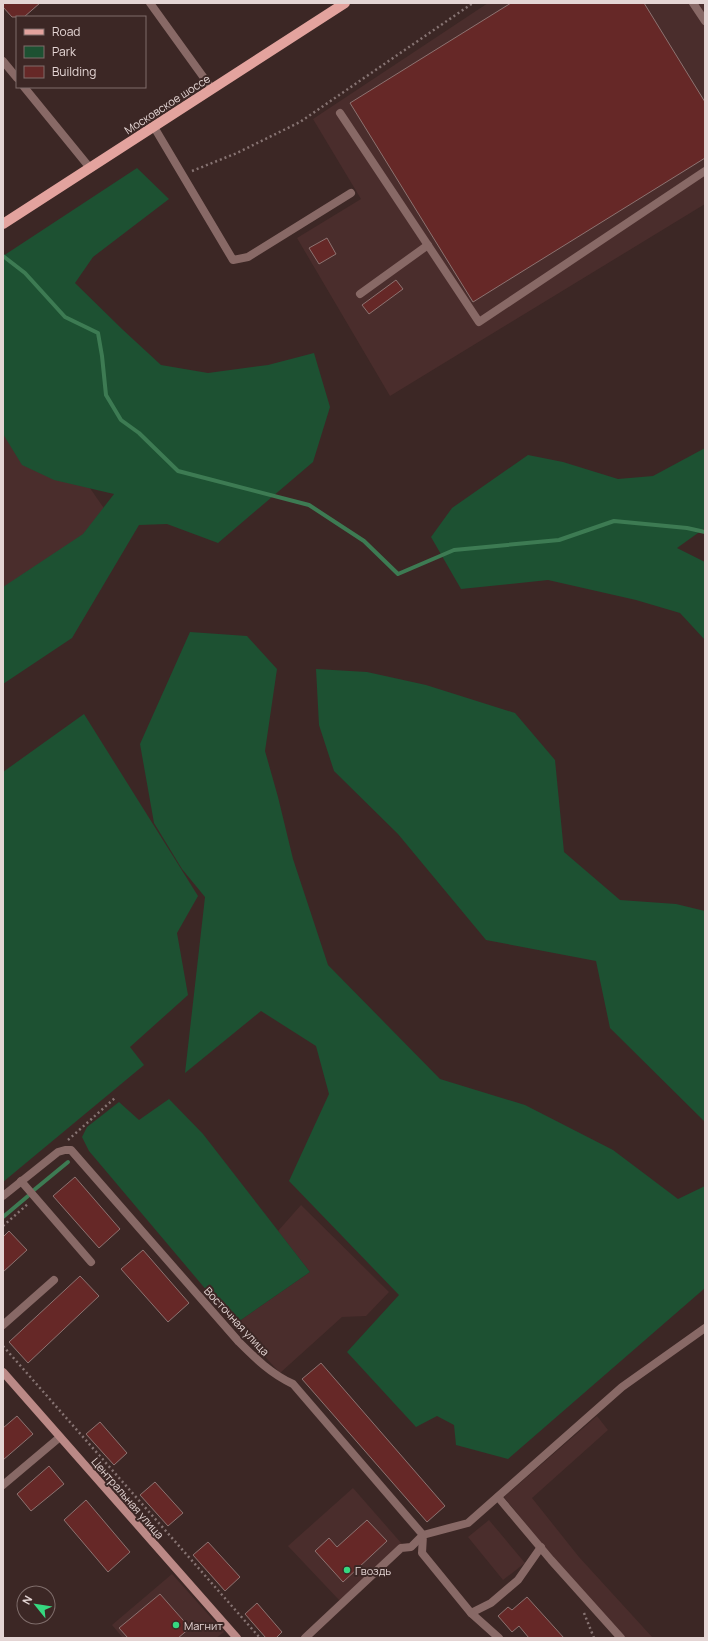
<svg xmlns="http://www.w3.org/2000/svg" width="708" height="1641" font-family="Manrope,sans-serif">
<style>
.built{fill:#4a2d2c}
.green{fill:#1d5132}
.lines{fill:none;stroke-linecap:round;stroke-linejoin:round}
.stream{stroke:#3d7b53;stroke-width:4}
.building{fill:#662827;stroke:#8d7371}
.path{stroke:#877473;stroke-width:2.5;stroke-dasharray:2 3;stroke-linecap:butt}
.lane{stroke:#886966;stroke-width:8}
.street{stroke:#886966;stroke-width:8}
.secondary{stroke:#bb8986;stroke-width:8}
.primary{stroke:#e3a39e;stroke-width:10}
.poi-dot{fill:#36d880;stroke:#3c2725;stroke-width:1.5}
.labels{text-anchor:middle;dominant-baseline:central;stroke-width:4;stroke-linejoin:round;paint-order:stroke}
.street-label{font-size:11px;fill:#e4d5d4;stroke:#3c2725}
.poi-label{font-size:11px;fill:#e4d5d4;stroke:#3c2725;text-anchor:start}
</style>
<rect width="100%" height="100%" fill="#3c2725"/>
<g class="built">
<polygon points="488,3 705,3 705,204 390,396 297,238 361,199 313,119"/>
<polygon points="3,363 117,527 3,601"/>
<polygon points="301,1205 389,1292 366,1316 342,1317 280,1373 235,1324 310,1272 278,1231"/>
<polygon points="597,1416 608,1430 532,1498 579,1557 653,1638 625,1638 555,1560 504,1497"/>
<polygon points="353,1488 402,1544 340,1601 288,1546"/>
<polygon points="489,1520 525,1563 503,1580 468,1537"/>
<polygon points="172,1574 224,1632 216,1638 123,1638 112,1625"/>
</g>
<g class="green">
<polygon points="137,168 169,199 93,257 75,283 122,329 161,365 208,373 268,365 314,353 330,407 313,462 218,543 167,524 139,525 72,638 3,684 3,587 83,534 114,494 54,480 22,465 3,434 3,256"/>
<polygon points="705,448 705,528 677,548 705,562 705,640 680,613 636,600 548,580 461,589 431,537 452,508 528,455 563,462 618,479 653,476"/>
<polygon points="190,632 247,636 277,669 265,751 278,797 293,859 328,965 440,1079 525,1105 613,1150 678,1199 705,1186 705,1288 508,1459 456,1445 454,1425 437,1416 416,1427 347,1352 399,1295 289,1181 329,1094 316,1046 261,1011 185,1073 205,897 182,869 154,823 140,744"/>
<polygon points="316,669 367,672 426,685 515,713 555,760 564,852 620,900 676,904 705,911 705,1122 610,1028 596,961 486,940 398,834 334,771 319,725"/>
<polygon points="84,714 198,896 177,933 188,995 130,1047 144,1065 3,1182 3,772"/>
<polygon points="169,1099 203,1134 310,1272 235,1324 89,1151 82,1137 87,1127 119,1102 139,1120"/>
</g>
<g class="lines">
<g class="stream">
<polyline points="3,256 25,273 65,317 98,333 102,356 106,395 121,420 139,433 178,471 309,505 364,541 398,574 454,550 559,540 614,521 687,528 705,532"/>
<polyline points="34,1190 68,1162"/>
<polyline points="3,1217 28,1196"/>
</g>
</g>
<g class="building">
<polygon points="3,3 40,3 24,17 12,17 3,7"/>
<polygon points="511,3 644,3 705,102 705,158 473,302 350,103"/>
<polygon points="327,238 336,254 319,264 309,248"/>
<polygon points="396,280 403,289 369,314 362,305"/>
<polygon points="75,1177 120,1229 99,1248 53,1196"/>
<polygon points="9,1231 27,1250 3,1272 3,1237"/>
<polygon points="143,1250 189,1303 168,1322 121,1269"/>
<polygon points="80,1276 99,1296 28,1363 9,1342"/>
<polygon points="321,1363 445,1506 427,1522 302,1379"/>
<polygon points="17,1416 33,1434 3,1460 3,1428"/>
<polygon points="100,1422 127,1453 114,1465 86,1434"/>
<polygon points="49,1466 64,1484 31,1511 17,1494"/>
<polygon points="155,1482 183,1513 168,1526 140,1495"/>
<polygon points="86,1500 130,1552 108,1572 64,1520"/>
<polygon points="367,1520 387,1541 343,1582 315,1551 329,1538 337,1547"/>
<polygon points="208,1542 240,1577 225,1591 193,1555"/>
<polygon points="160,1594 190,1628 178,1638 128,1638 119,1628"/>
<polygon points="527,1597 564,1638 529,1638 519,1626 512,1632 498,1616 508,1607 512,1610"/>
<polygon points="257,1603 282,1632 276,1638 266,1638 245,1614"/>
</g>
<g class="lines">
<g class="path">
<polyline points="192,171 237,153 300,122 473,3"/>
<polyline points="68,1140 116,1097"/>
<polyline points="3,1226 29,1203"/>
<polyline points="3,1346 260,1638"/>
<polyline points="584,1613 594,1638"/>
</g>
<g class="lane">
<polyline points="150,3 212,89"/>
<polyline points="693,3 705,21"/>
<polyline points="340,113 479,322 705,171"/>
<polyline points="154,127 233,260 248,257 351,193"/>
<polyline points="360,294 428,245"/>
<polyline points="21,1181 91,1262"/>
<polyline points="3,1325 54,1280"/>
<polyline points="498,1497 551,1560 621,1638"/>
<polyline points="471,1613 491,1603 518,1580 541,1547"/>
<polyline points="499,1638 471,1613 422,1553 423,1535 468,1523 622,1387 705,1328"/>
</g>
<g class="street">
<polyline points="3,61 17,78"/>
<polyline points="24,87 90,168"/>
<path d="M 3,1196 L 58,1152 L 65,1150 L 71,1150 L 239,1342 C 255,1358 271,1374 293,1384 L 423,1535 L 411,1547 L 401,1548 L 305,1638"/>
<polyline points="3,1485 60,1437"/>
</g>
<polyline class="secondary" points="3,1372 237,1638"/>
<polyline class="primary" points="3,224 345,3"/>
</g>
<g class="poi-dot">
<circle cx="347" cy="1570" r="4"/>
<circle cx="176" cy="1625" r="4"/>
</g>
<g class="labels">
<g class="street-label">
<text transform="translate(167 104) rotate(-33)">Московское шоссе</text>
<text transform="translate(237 1321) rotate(47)">Восточная улица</text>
<text transform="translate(128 1498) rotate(49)">Центральная улица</text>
</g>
<g class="poi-label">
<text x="355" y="1570">Гвоздь</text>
<text x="184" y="1625">Магнит</text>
</g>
</g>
<rect width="708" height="1641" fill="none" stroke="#e4d5d4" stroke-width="8"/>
<rect x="16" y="16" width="130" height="72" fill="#3c2725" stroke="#7f6d6b"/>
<rect x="24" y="29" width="20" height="6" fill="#e3a39e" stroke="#7f6d6b"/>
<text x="52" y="36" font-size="12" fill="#e4d5d4">Road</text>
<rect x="24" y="46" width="20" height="12" fill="#1d5132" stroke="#7f6d6b"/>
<text x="52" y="56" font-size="12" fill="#e4d5d4">Park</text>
<rect x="24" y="66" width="20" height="12" fill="#662827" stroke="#7f6d6b"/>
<text x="52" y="76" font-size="12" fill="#e4d5d4">Building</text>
<g transform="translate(36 1605) rotate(300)"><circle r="19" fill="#3c2725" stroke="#7f6d6b"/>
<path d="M0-3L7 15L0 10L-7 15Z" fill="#36d880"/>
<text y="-6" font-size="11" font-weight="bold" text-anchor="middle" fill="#e4d5d4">N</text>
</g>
</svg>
